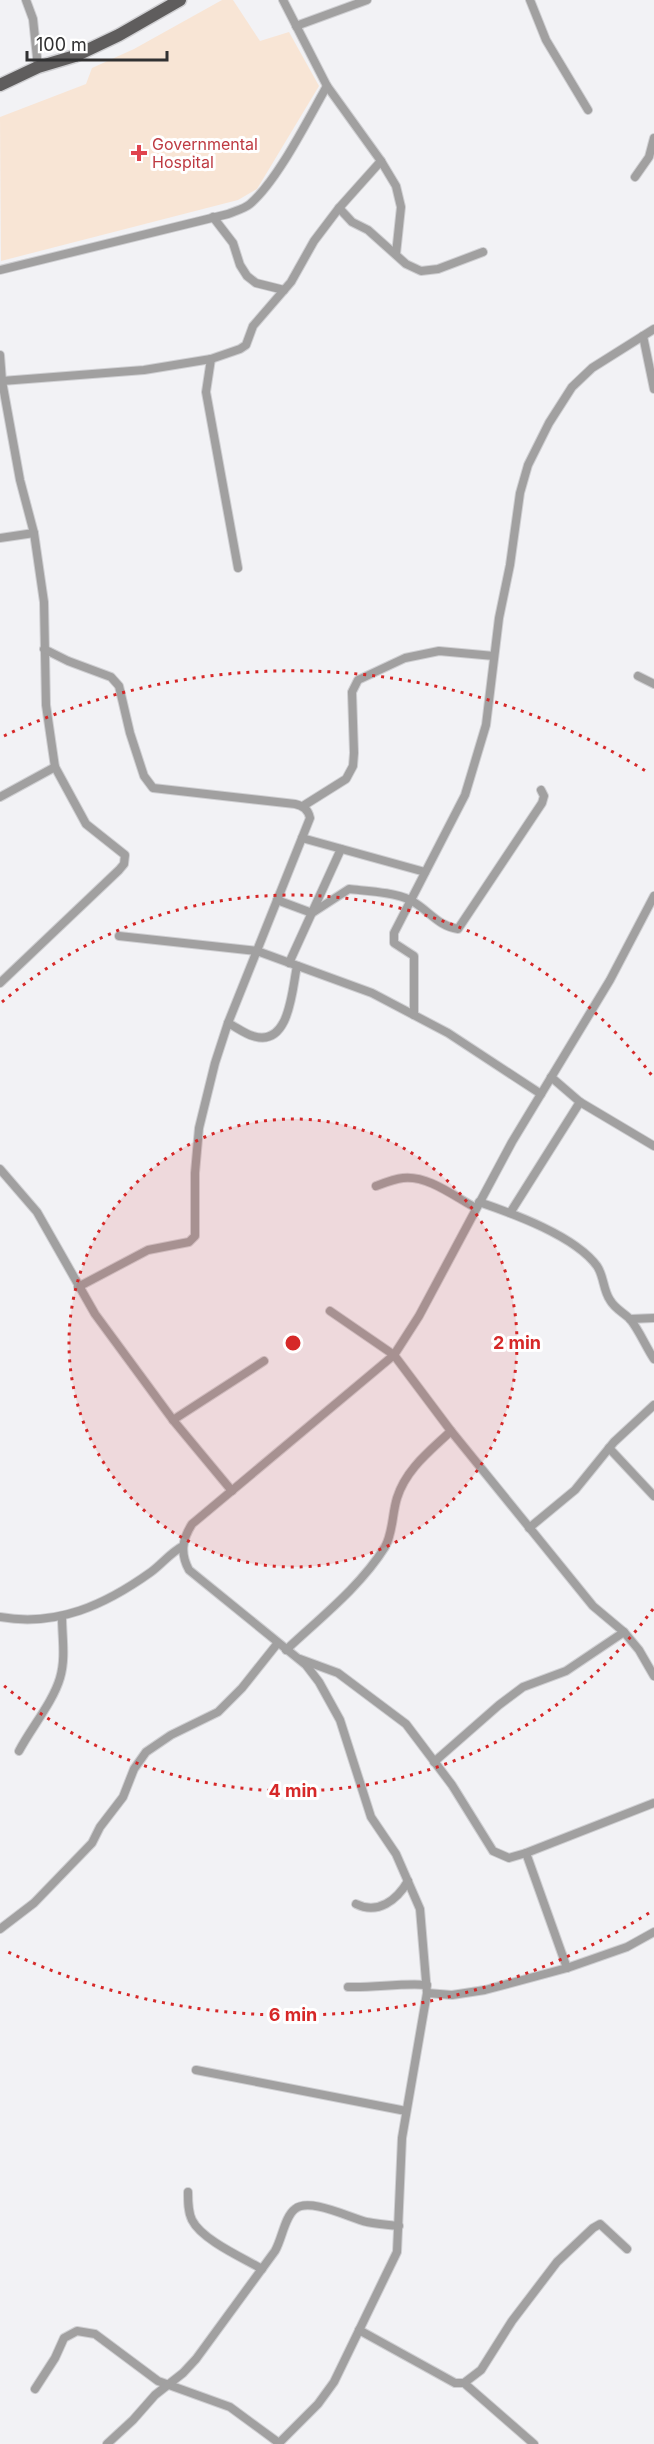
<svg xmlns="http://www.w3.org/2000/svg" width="654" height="2444" font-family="Inter,sans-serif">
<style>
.medical{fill:#f8e5d5}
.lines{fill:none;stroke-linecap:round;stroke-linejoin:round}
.street-casing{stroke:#cfcfd2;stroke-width:10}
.primary-casing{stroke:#cfcfd2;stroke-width:15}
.street{stroke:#a1a0a0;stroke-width:8}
.primary{stroke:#5f5d5d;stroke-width:12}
.ring{fill:none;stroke:#d62828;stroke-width:3;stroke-dasharray:3 6}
.health-dot{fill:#e0444e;stroke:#fff;stroke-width:2}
.labels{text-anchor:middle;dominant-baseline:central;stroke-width:6;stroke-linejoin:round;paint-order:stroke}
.health-label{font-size:16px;fill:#be3a42;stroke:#fff;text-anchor:start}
.centre{fill:#d62828;stroke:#fff;stroke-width:3}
.ring-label{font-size:18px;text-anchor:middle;font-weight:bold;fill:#d62828;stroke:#fff;stroke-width:6;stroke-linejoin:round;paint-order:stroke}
</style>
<rect width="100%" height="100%" fill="#f2f2f5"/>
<polygon class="medical" points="222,0 233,0 260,41 289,32 319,86 257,189 238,200 1,261 0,117 86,84 92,68 134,49"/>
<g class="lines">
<defs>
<g id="street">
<polyline points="26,0 33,19 38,67"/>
<polyline points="283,0 327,86 381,161 396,186 401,207 396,254"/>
<polyline points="530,0 546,40 588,110"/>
<polyline points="296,26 367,0"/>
<polyline points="635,177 649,157 654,138"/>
<polyline points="339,208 352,222 368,230 406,264 421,271 438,269 483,252"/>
<polyline points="213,217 233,243 240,265 247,276 256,283 284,290"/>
<path d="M 0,270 L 228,214 C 235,211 244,209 250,204 C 278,180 308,119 327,86"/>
<polyline points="643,336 654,389"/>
<polyline points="0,355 2,381 20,480 34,533 44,602 46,705 55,767 86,824 125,855 124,864 119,870 0,983"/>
<polyline points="211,359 206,392 238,568"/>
<polyline points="2,381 144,370 211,359 240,349 246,345 253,326 291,282 314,241 339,208 381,161"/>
<polyline points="0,538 34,533"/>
<path d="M 44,649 L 68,661 L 111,677 L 119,686 L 130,733 L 144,776 L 153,788 L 295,804 C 303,806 308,809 310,818 L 228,1023 L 215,1063 L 199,1128 L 195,1173 L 195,1236 L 189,1242 L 148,1250 L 78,1287"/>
<polyline points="638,676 654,684"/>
<polyline points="0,797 55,767"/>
<polyline points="303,806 346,779 353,766 354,753 352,692 358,680 405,658 439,651 494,656"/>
<polyline points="302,838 425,872"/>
<path d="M 277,900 L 312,913 L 349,889 C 366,891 394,892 410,900 C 428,909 437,926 458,929 L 542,803 L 544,796 L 541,790"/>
<polyline points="119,936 257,951 372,993 448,1033 541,1094"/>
<polyline points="289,963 341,849"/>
<polyline points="414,1015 414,956 394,943 394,933 465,795 486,725 499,618 510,565 520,493 528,465 549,423 572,387 592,368 654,329"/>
<path d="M 228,1023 C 236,1027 245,1034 253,1036 C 290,1048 292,989 297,966"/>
<polyline points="551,1077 580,1102 654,1146"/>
<polyline points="0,1169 37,1212 95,1314 173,1420 232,1491"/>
<path d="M 376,1186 C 384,1183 394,1179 403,1178 C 428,1175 455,1197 476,1208"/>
<path d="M 479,1202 C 514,1214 575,1236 597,1266 C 604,1276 603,1290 610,1300 C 615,1309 623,1312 630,1319 C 639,1330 646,1347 654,1359"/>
<polyline points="510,1213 580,1102"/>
<polyline points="330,1311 394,1355 451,1431 593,1606 624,1632 639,1650 654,1676"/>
<polyline points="630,1319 654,1318"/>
<polyline points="173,1420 264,1361"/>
<polyline points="609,1448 654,1496"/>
<polyline points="529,1528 575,1490 614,1442 654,1405"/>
<path d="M 0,1617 C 57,1627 105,1605 151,1572 C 162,1564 170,1553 183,1546"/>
<path d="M 286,1650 C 320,1618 360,1587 385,1547 C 393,1533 392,1514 397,1498 C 406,1469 430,1451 451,1431"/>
<polyline points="300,1659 338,1673 406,1724 452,1785 493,1851 509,1858 526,1853 654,1803"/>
<path d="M 19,1751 C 31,1728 53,1702 60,1678 C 66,1658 62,1637 62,1617"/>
<polyline points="434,1762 499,1705 523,1687 566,1671 624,1632"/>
<polyline points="526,1853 567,1968"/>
<path d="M 356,1904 C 378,1915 397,1900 408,1881"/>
<polyline points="0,1929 34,1903 92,1843 100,1827 123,1797 134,1769 146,1752 171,1735 218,1712 242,1688 277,1644"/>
<path d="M 348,1987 C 375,1988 400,1983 427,1985"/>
<polyline points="427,1993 452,1995 485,1990 567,1968 627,1947 654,1932"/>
<polyline points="196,2070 406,2111"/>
<path d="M 188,2192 C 188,2202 188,2212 192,2220 C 202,2240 243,2258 262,2269"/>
<polyline points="359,2330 455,2383 464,2383 481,2370 512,2321 557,2262 593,2228 600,2224 627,2249"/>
<polyline points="464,2383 534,2444"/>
<polyline points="35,2389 55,2358 64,2338 77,2331 95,2334 158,2381 230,2407 279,2443"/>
<path d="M 107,2444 L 133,2420 L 155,2395 L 183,2373 L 196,2359 L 275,2251 C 282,2239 285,2216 295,2209 C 309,2197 350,2218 367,2222 C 377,2224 388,2225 399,2226"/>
<path d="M 278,2444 L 318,2404 L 334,2382 L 397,2252 L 402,2138 L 427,1993 L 420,1909 L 396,1854 L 371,1817 L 340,1720 L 319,1682 L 306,1665 L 189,1570 C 180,1553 182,1540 192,1524 L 394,1355 L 419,1316 L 512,1142 L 610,980 L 654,896"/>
</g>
<polyline id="primary" points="0,85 38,67 75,56 119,35 180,0"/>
</defs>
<use href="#street" class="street-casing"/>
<use href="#primary" class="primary-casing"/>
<use href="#street" class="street"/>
<use href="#primary" class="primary"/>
</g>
<circle cx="293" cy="1343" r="224" fill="#d62828" fill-opacity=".12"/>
<g class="ring">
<circle cx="293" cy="1343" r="224"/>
<path d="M653 1609A448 448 0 0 1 2 1684M2 1002A448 448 0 0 1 653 1077"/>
<path d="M649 1913A672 672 0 0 1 4 1950M4 736A672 672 0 0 1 649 773"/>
</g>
<path class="health-dot" d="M136 144h6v6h6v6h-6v6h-6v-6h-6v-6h6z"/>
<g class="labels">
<g class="health-label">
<text x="152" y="144">Governmental<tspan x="152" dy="18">Hospital</tspan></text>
</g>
</g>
<circle cx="293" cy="1343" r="9" class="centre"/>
<g class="ring-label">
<text x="517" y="1349">2 min</text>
<text x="293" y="1797">4 min</text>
<text x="293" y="2021">6 min</text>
</g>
<path d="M27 51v9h140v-9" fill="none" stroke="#313132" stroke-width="3"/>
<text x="36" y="51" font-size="18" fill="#313132" stroke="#ffffff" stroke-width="4.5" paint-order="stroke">100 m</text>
</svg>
